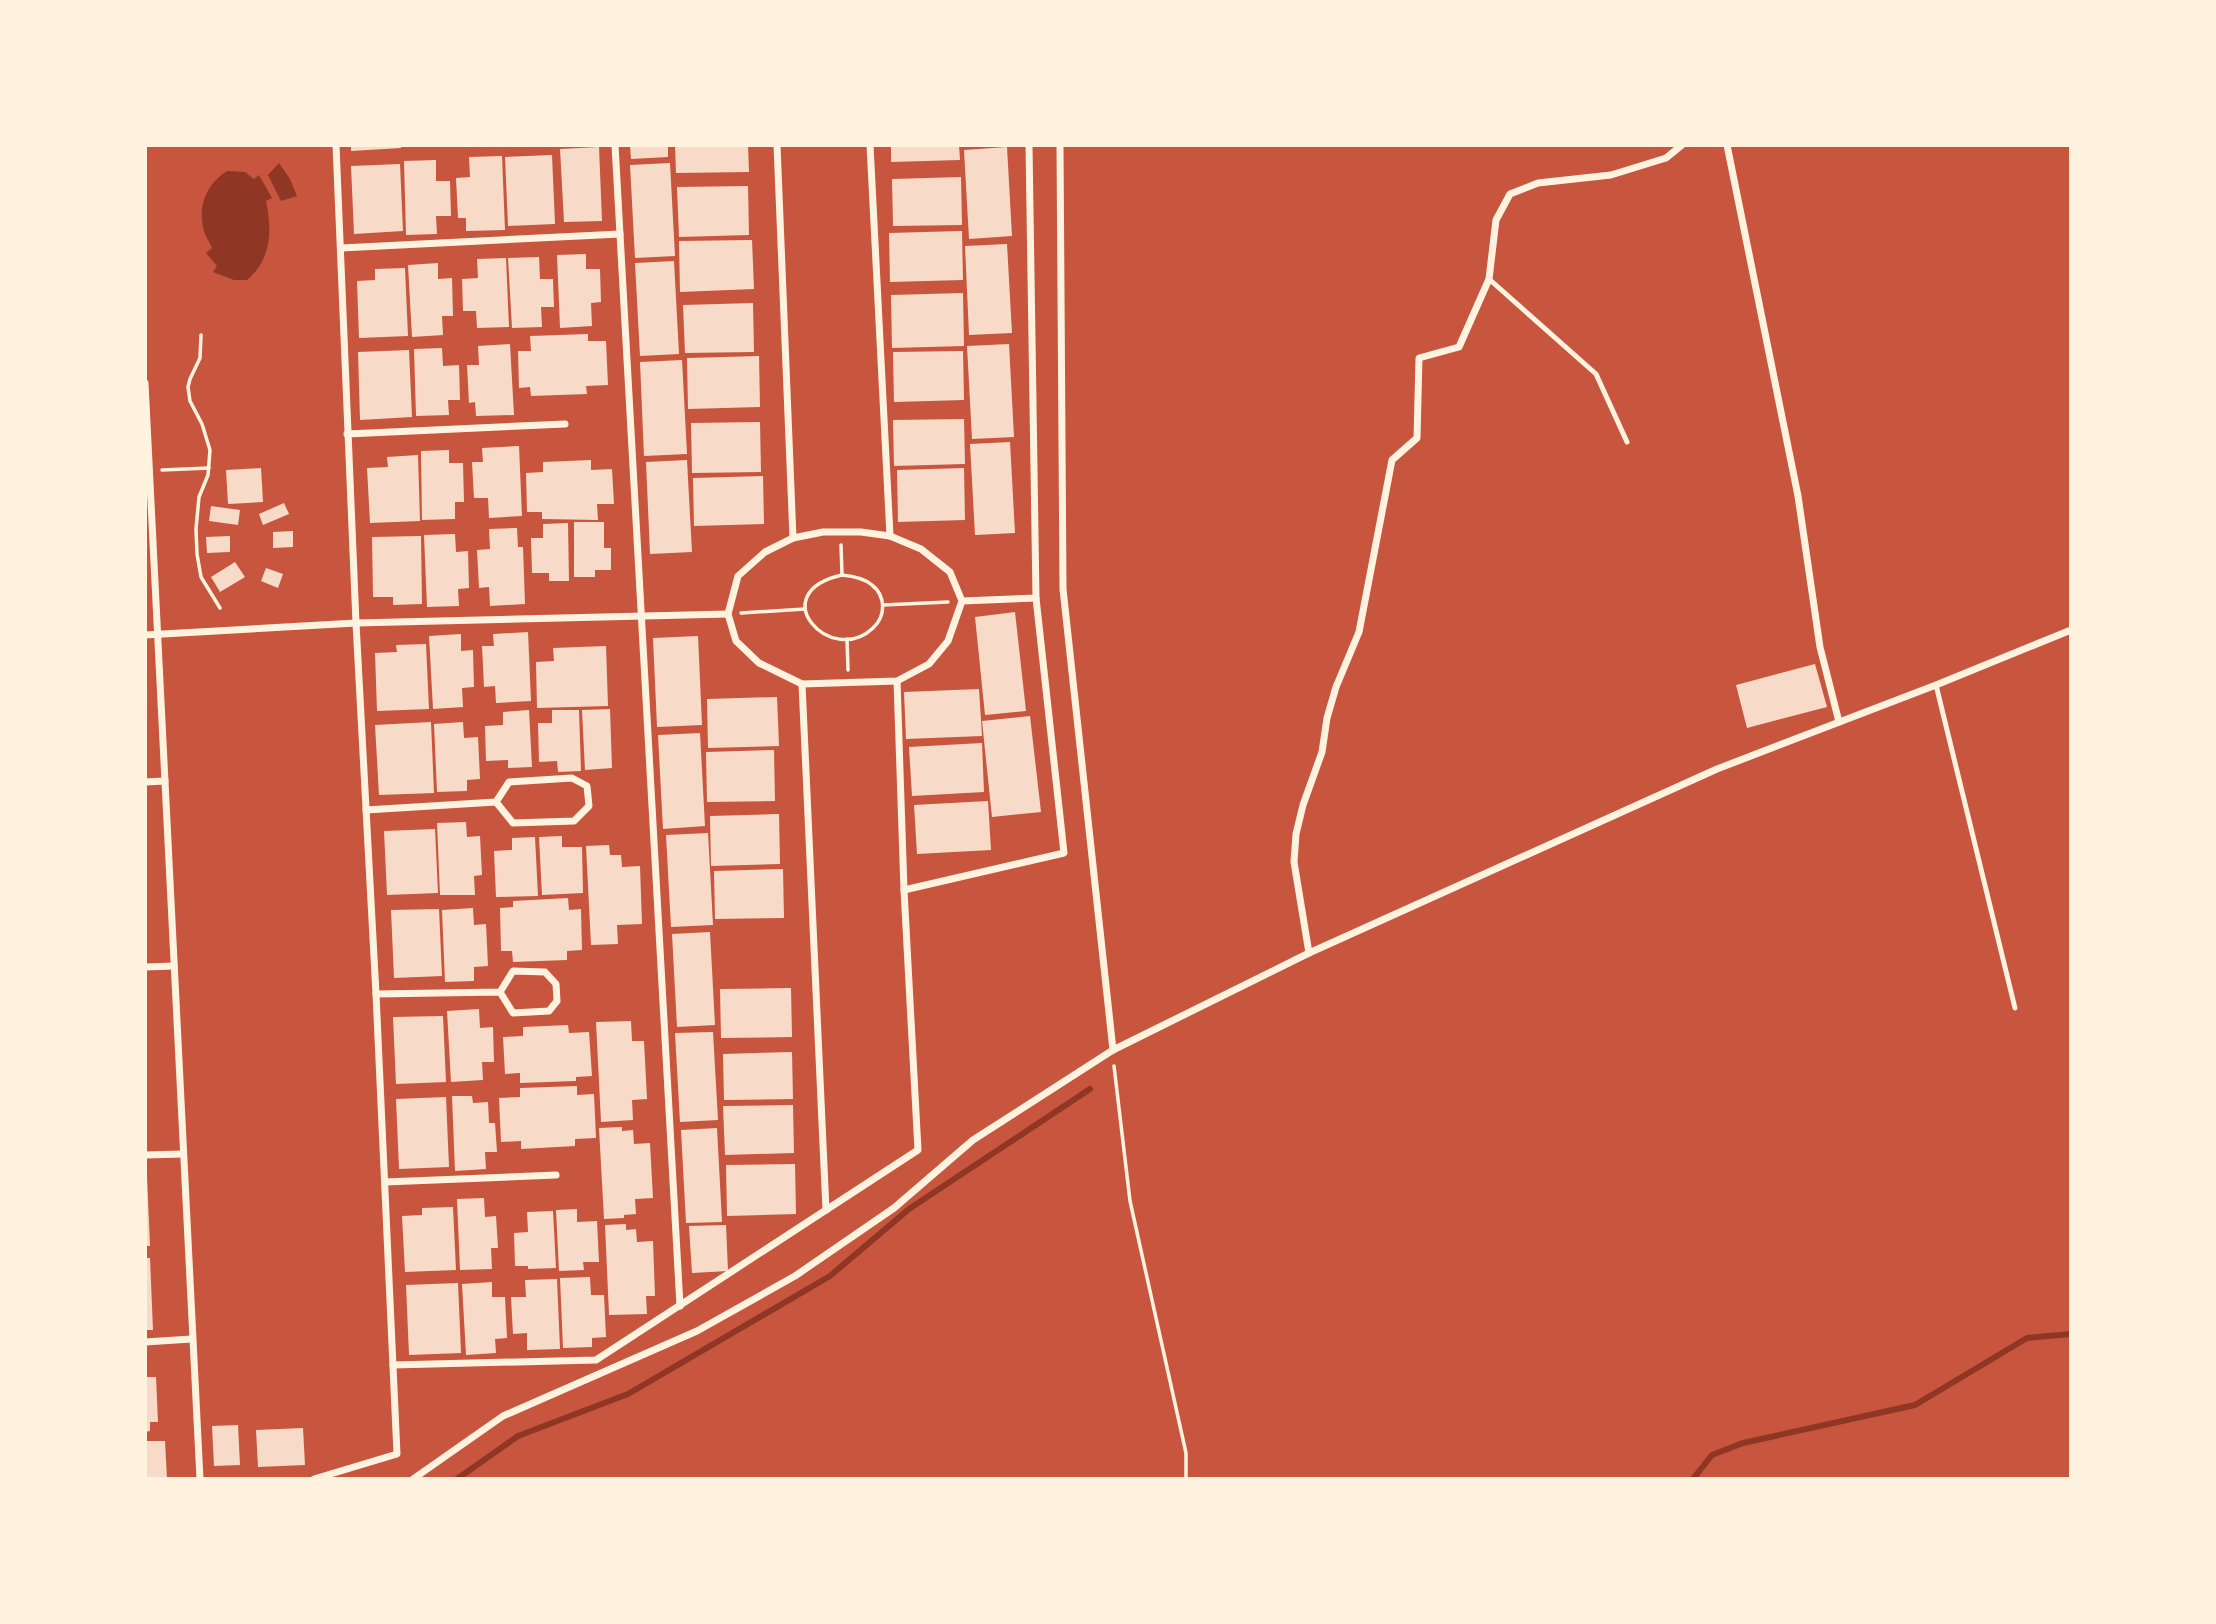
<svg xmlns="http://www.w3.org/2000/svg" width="2216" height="1624" font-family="'Alegreya Sans',sans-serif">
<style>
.water{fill:#8f3625}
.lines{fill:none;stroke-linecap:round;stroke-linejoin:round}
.stream{stroke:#8f3625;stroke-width:6}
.building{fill:#f7dbc8}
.path{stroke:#fff3e0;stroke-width:3.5}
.service{stroke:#fff3e0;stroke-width:5}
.minor{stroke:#fff3e0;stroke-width:7}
</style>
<rect width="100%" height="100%" fill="#c8553d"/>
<g class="water">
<polygon points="279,163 290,179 297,196 281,201 268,175"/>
<path d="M 227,171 L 245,172 L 254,179 L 259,175 L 272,198 L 266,201 C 272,230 272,259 247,280 L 234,280 L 213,272 L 217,266 L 206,253 L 212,248 C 209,241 204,234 203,227 C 198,204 208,183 227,171 Z"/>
</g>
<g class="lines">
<g class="stream">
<polyline points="457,1479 518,1436 628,1394 830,1276 909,1209 1090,1089"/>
<polyline points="1693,1479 1712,1455 1743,1443 1915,1405 2027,1338 2071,1334"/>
</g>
</g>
<g class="building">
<polygon points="351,145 401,145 401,148 351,151"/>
<polygon points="630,145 668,145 668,157 631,159"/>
<polygon points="675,145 748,145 749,172 676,173"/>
<polygon points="891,145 959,145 960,160 891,162"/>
<polygon points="599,147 602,221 564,222 560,149"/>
<polygon points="1007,147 1012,236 969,239 964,150"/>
<polygon points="552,155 555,224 508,226 505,157"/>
<polygon points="502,156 505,230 466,231 466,218 458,218 456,178 470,177 469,157"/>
<polygon points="436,160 436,181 450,181 451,216 436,216 437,234 406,235 404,161"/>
<polygon points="670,163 675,256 635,258 630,165"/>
<polygon points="400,164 403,231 354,234 351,166"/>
<polygon points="961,177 962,225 893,226 892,179"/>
<polygon points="748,186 749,235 679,237 677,187"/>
<polygon points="962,231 963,280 890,282 889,233"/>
<polygon points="752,240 754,289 680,292 679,241"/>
<polygon points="1007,244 1012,333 969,335 965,246"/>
<polygon points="586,254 586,269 600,269 601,302 591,303 592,326 560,328 557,255"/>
<polygon points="539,257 540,279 553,279 554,307 541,307 542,327 512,328 508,258"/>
<polygon points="506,258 509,327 477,328 476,311 463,311 462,279 478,278 477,259"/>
<polygon points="674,261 679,354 640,356 635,263"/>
<polygon points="438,263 438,279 452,278 453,316 442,316 443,335 412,337 408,265"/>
<polygon points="405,268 408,336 359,338 357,281 375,280 375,269"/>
<polygon points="963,293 964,346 892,348 891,295"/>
<polygon points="753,303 754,352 685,353 683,305"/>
<polygon points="588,334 588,341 606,341 608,385 586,386 587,394 531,396 530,387 519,388 518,351 531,351 530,336"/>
<polygon points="510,344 514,415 476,416 475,402 469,403 467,365 479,365 478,346"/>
<polygon points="1009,344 1014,437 972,439 967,346"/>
<polygon points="442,348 443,366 459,365 460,400 448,400 449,415 416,416 414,349"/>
<polygon points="409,350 412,417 360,420 358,352"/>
<polygon points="963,351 964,400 894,402 893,352"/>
<polygon points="759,356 760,407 688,409 687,358"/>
<polygon points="682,360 687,454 644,456 640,362"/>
<polygon points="964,419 965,464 894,466 893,420"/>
<polygon points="760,422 761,472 692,473 691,423"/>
<polygon points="1010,442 1015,533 975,535 970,444"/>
<polygon points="519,446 522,516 489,518 488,498 474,498 472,462 483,462 482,448"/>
<polygon points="449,450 449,463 463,463 464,502 455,502 455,519 422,520 421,451"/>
<polygon points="418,455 420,521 370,523 367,468 388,467 387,457"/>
<polygon points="591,460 591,470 612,469 614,504 597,504 598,520 542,519 542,512 527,512 526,473 543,472 543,462"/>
<polygon points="687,460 692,552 650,554 646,462"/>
<polygon points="261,468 263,502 228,504 226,470"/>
<polygon points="964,468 965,520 898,522 897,470"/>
<polygon points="763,476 764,524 694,526 693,478"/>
<polygon points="284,503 289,514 263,525 259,514"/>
<polygon points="211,506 240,510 238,525 209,521"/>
<polygon points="574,522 604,522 604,548 611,548 611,570 595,570 595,577 574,577"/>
<polygon points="568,523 569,581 549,581 549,573 532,573 531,538 543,538 543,524"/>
<polygon points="517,528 518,547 523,547 525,604 490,606 489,587 479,588 477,550 490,549 489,529"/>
<polygon points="293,531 293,547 273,548 273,532"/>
<polygon points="455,534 456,552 468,551 469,588 458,589 459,606 427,607 424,535"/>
<polygon points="230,536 230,552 207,553 206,537"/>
<polygon points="421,536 422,604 393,605 393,597 373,597 372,537"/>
<polygon points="235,562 245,577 220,592 211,577"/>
<polygon points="266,568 283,574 278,588 261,581"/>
<polygon points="1015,612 1026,711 985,715 975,617"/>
<polygon points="528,632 531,701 496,703 495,686 484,687 482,646 494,646 493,634"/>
<polygon points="461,634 461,651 473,650 474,687 462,688 463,707 433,709 429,636"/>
<polygon points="698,636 702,725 657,727 653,638"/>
<polygon points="426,644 429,709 377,711 375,653 397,652 396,645"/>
<polygon points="606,646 608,706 537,708 536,662 554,661 553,648"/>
<polygon points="1815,664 1827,707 1747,728 1736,685"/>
<polygon points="979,689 982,736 906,739 904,692"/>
<polygon points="777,697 779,746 708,748 707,699"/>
<polygon points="610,709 612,768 585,770 582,710"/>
<polygon points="529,710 532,767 508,768 508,760 486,761 485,726 503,725 503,712"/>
<polygon points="552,710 579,710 581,771 558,772 557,761 539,762 538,723 552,723"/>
<polygon points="1030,716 1041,812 992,817 982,721"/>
<polygon points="431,722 434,793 379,795 375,725"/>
<polygon points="463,722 464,738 478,737 480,779 467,780 467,791 437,792 434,724"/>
<polygon points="700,733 705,826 663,829 658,735"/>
<polygon points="982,743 984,792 912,796 909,747"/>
<polygon points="774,750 775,801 707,802 706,752"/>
<polygon points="988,801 991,850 917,854 914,805"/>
<polygon points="779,814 780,864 711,866 710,816"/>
<polygon points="466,822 467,837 480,836 482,875 474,876 475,895 440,895 437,823"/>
<polygon points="435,829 438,893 387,895 384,831"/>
<polygon points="708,833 713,925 671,927 666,835"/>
<polygon points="562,836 562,847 582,847 583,893 542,895 539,837"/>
<polygon points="535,837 538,896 496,897 494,851 512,850 512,838"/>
<polygon points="609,845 610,855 621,855 622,867 640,866 642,924 617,925 618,944 591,945 586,846"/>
<polygon points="783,869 784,918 715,919 714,871"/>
<polygon points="568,898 569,910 581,909 582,950 567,951 567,960 513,962 512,951 501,951 500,908 513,907 513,901"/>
<polygon points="473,908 474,925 486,924 488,966 474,967 474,981 445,982 442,910"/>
<polygon points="439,909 442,976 394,978 391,910"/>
<polygon points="710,932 715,1025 677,1027 672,934"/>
<polygon points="791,988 792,1037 721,1038 720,989"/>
<polygon points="479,1009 480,1028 493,1027 494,1062 482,1062 483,1080 451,1082 447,1011"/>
<polygon points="443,1016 446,1082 396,1084 393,1017"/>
<polygon points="631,1021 632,1041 644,1041 647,1099 632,1100 633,1120 601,1122 596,1022"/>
<polygon points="568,1025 569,1033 589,1032 592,1076 576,1077 576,1081 520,1083 520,1073 505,1074 503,1037 523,1036 523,1027"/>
<polygon points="713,1032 718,1120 680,1122 675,1033"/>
<polygon points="792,1052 793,1099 724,1100 723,1054"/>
<polygon points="577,1086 577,1095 594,1094 596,1138 575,1139 575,1146 521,1149 521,1141 501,1142 499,1098 520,1097 520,1088"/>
<polygon points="452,1096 472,1096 473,1103 488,1102 489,1123 495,1123 497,1152 485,1152 486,1169 455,1171"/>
<polygon points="446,1097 449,1167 399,1169 396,1099"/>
<polygon points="793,1105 794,1153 725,1155 723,1106"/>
<polygon points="622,1127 622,1131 633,1130 634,1144 650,1143 653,1198 635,1199 636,1214 624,1215 624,1218 604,1219 599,1128"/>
<polygon points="717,1128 722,1222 686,1223 681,1130"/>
<polygon points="795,1164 796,1214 727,1216 726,1165"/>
<polygon points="145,1177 147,1177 150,1246 145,1246"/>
<polygon points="484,1198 485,1217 496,1216 498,1248 491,1248 492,1269 460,1270 457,1199"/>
<polygon points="453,1207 456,1270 405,1272 402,1216 422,1215 422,1208"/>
<polygon points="577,1209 577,1222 597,1221 599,1262 583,1262 584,1270 559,1271 556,1210"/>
<polygon points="553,1211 556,1268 528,1269 528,1266 515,1266 514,1233 528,1232 527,1212"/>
<polygon points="626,1224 626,1230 636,1229 637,1242 653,1241 655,1296 646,1296 647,1314 609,1315 605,1225"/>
<polygon points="726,1225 728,1271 692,1273 689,1226"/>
<polygon points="145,1258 150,1258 153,1330 145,1330"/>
<polygon points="590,1277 591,1295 604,1295 606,1337 592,1338 592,1347 563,1348 560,1278"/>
<polygon points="557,1279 560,1349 527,1350 527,1333 513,1334 511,1297 526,1297 525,1280"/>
<polygon points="492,1282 492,1297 505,1297 507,1338 495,1339 496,1353 466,1355 462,1284"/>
<polygon points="458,1283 461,1353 409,1355 406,1285"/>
<polygon points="145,1377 156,1377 158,1422 150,1422 150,1431 145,1432"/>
<polygon points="238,1425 240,1465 214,1466 212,1426"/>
<polygon points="303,1428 305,1465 258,1467 256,1430"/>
<polygon points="145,1441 165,1441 167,1479 145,1479"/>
</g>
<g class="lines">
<g class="path">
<polyline points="201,335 200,358 190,379 188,387 190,401 202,424 210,450 208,475 199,497 196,529 197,554 201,577 220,608"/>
<polyline points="162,470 209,468"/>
<polyline points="841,545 842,575"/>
<path d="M 842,575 C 852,576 864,578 872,585 C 886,596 886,616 873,628 C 831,668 762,593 842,575 Z"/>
<polyline points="883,605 948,602"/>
<polyline points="741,613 805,609"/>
<polyline points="847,639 848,670"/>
<polyline points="1114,1066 1130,1201 1186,1453 1186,1479"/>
</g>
<g class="service">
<polyline points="1489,279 1596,374 1627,442"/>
<polyline points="1936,685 2015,1008"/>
</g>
<g class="minor">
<polyline points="615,145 680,1306"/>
<polyline points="777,145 793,538"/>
<polyline points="870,145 890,536"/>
<polyline points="1060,145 1063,589 1113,1050"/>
<polyline points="1727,145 1798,496 1820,647 1839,722"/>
<polyline points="341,248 620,234"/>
<polyline points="145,383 200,1479"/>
<polyline points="347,434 565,424"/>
<polygon points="823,532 861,532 890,536 921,549 950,572 962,601 948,641 929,664 897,681 802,684 759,663 736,641 728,614 738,576 765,552 793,538"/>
<polyline points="962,601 1036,598 1029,145"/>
<polyline points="145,635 356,623 728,614"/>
<polyline points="802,684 826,1210"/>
<polyline points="145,782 165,781"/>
<polyline points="366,810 496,802 509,782 572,778 587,786 589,806 574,821 513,823 496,802"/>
<polyline points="904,890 1064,853 1036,598"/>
<polyline points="1309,953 1294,862 1296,834 1303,805 1322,752 1327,718 1336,687 1359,632 1392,460 1417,438 1419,358 1459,347 1489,279 1496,220 1510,194 1538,183 1611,175 1666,158 1682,145"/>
<polyline points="145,967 174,966"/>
<polyline points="376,994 500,992 513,971 545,972 556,984 557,1001 549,1011 513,1013 500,992"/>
<polyline points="145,1155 183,1154"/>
<polyline points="385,1182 556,1175"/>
<polyline points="145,1342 192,1339"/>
<polyline points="393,1365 596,1360 918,1150 904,890 897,681"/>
<polyline points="314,1479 397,1454 376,994 356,623 336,145"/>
<polyline points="413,1479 503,1416 697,1331 795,1276 894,1208 973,1140 1113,1050 1309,953 1717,769 1936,685 2071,630"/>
</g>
</g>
<rect width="2216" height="1624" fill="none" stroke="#fff3e0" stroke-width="294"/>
</svg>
